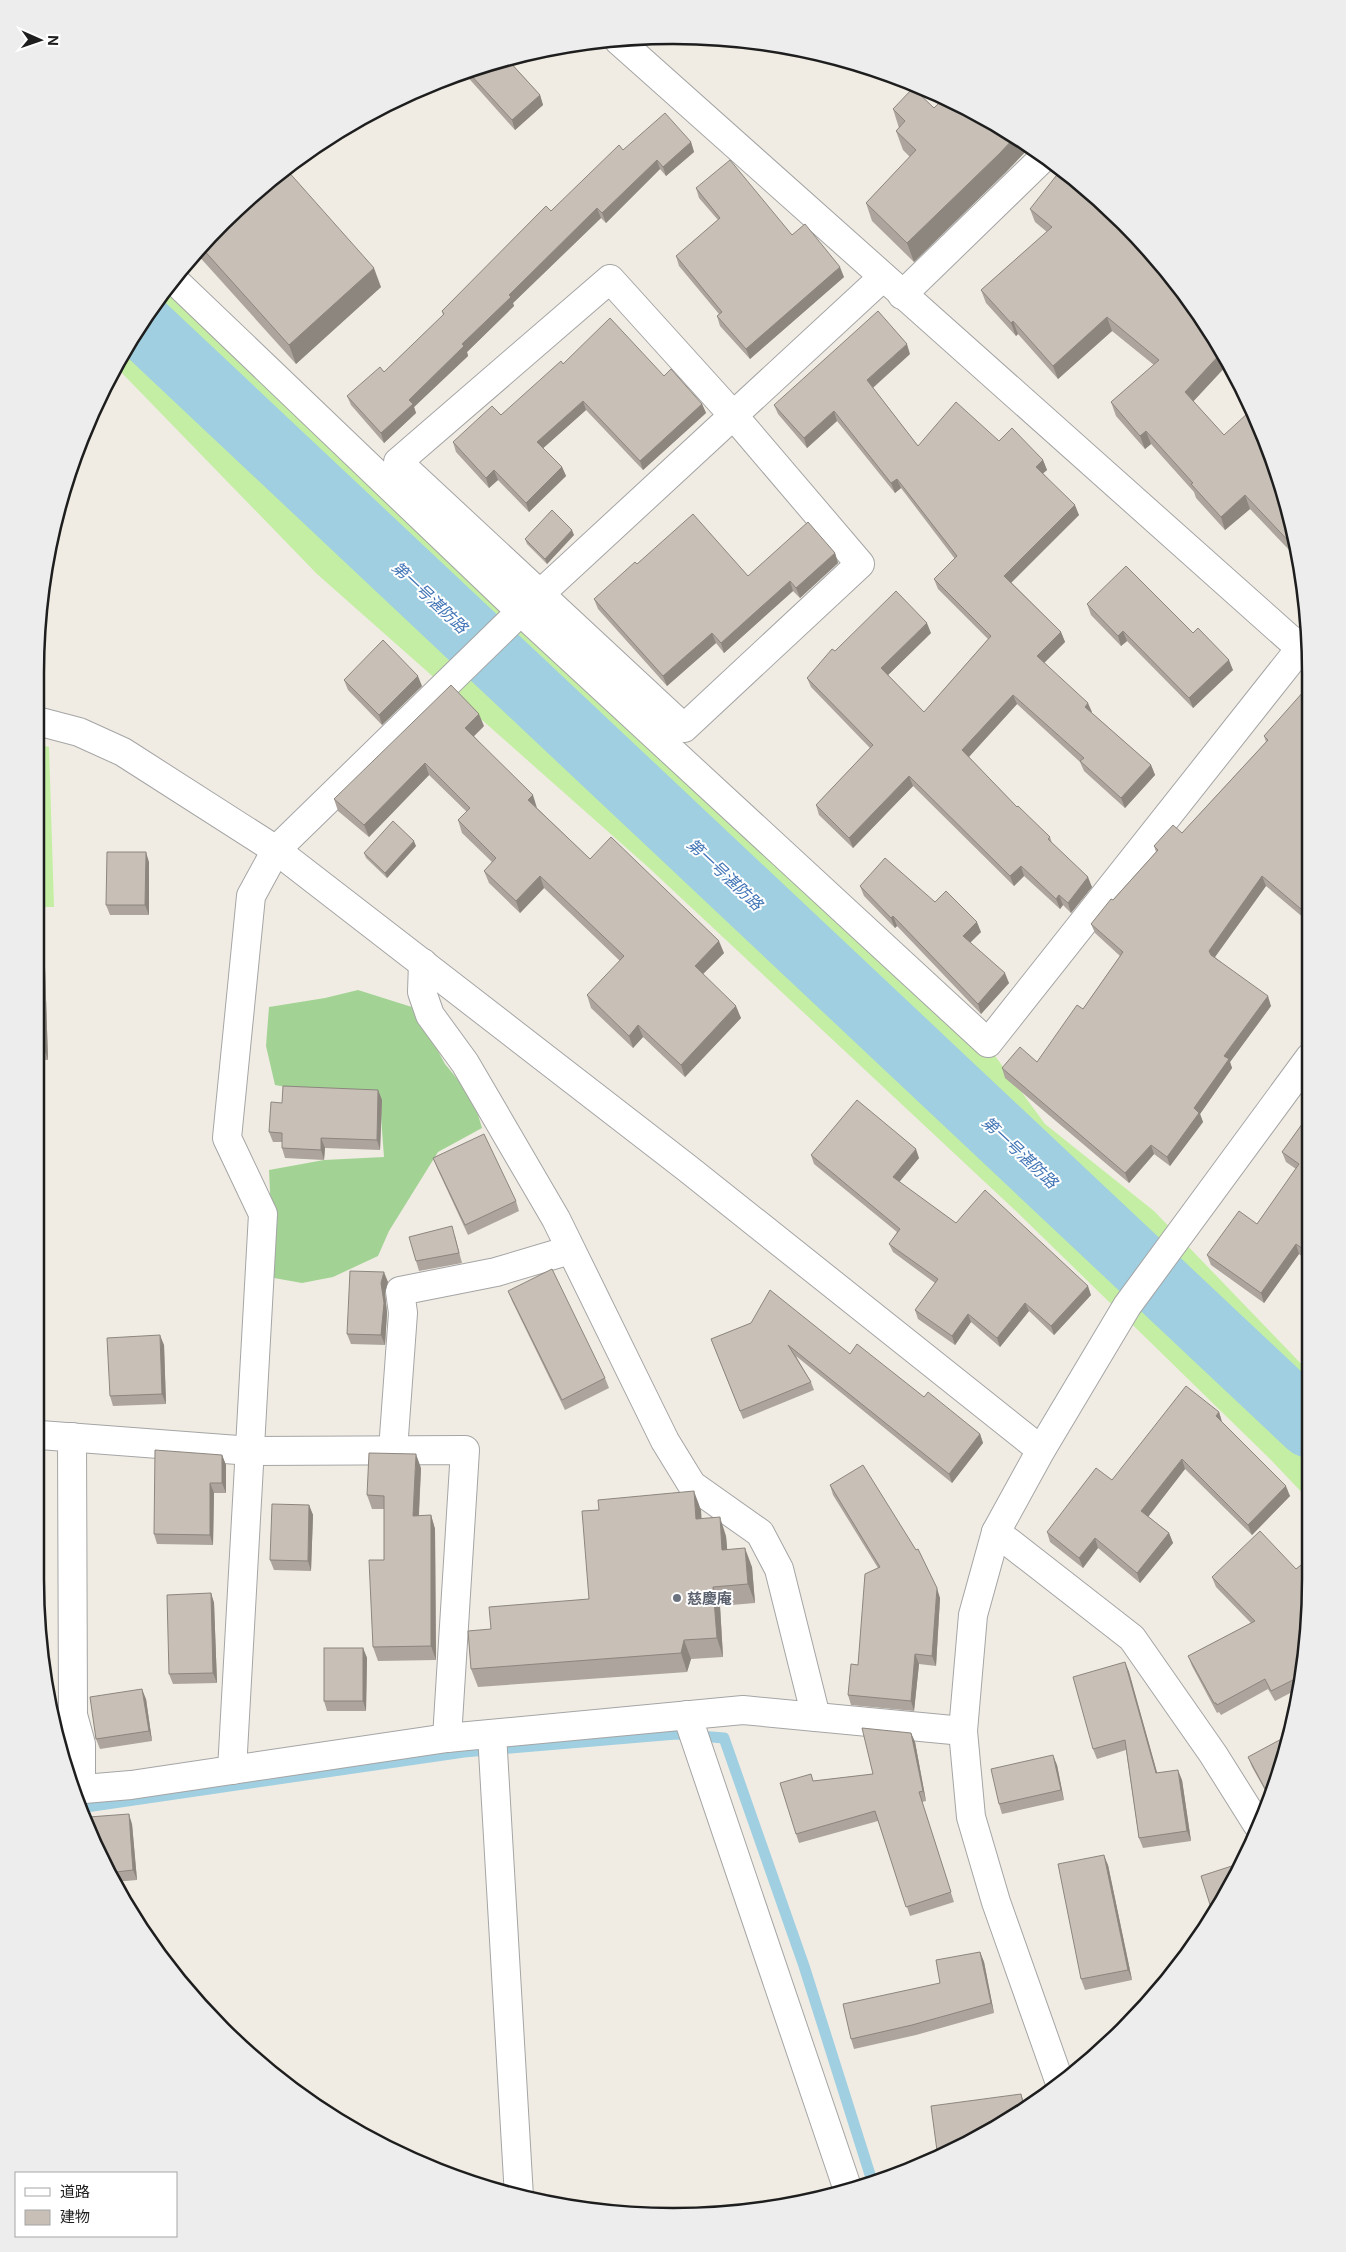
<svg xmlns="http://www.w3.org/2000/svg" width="1346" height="2252" font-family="Inter,'Noto Sans JP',sans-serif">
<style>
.grass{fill:#c4eea4}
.forest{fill:#a3d394}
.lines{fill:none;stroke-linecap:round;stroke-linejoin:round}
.stream{stroke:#9fcfe1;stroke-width:11}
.river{stroke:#9fcfe1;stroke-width:66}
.minor-casing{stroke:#a5a5a5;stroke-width:30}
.minor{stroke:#fff;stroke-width:28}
.wall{fill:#aca49d}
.shaded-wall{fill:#8c867f}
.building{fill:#c8bfb6;stroke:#8c867f}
.worship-dot{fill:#6b7280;stroke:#fff;stroke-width:2}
.labels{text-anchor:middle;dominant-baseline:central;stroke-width:4;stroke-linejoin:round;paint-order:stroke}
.worship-label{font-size:15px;font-weight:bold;fill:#5b616d;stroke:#fff;text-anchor:start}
.water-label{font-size:16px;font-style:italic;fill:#4275b6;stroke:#fff}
.rim{fill:none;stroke:#1e1e1e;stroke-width:2.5}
</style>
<rect width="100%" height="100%" fill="#f0ece3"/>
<g class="grass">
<polygon points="174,280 979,1034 1045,1124 1154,1211 1310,1373 1310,1501 1270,1459 1019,1214 648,867 317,574 118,369 143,318"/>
<polygon points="37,744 49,747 54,907 37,907"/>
</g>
<polygon class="forest" points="358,990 415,1008 445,1064 473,1098 482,1128 438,1152 389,1231 378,1256 333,1277 302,1283 274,1278 269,1170 324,1160 384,1157 380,1104 275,1085 266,1046 269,1007 325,998"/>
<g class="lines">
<polyline class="stream" points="79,1808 464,1752 676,1734 724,1738 804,1966 873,2184"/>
<polyline class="river" points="140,324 1310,1425"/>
<defs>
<g id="minor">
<polyline points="618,40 1310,657"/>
<polygon points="610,279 733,415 860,564 684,728 398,462"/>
<polyline points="174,280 521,612 988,1043 1310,636"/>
<polyline points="902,295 1044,157"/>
<polyline points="37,721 79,732 123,752 276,850 687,1168 1041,1450"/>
<polyline points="423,963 422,992 430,1015 465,1063 556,1219 665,1441 692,1485 760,1533 779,1569 816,1717"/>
<polyline points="40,1435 251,1451 465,1450 447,1738"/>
<polyline points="72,1437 73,1715 81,1744 81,1790"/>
<polyline points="393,1450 403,1313 400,1291 496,1272 570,1250"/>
<polyline points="996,1532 1132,1638 1213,1754 1257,1824"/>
<polyline points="687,1715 848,2190"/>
<polyline points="492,1734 519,2197"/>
<polyline points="232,1770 263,1214 227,1138 251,896 276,850 513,619 883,277"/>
<polyline points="72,1790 131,1785 447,1738 743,1710 963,1731"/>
<polyline points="1061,2086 996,1902 971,1817 963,1731 973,1615 996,1532 1041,1450 1127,1306 1310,1057"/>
</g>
</defs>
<use href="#minor" class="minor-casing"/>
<use href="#minor" class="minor"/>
</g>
<g class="wall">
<polygon points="508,60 540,95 543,105 515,130 464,73"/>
<polygon points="934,108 1028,143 1031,146 1006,172 914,262 872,221 866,203 910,157 903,150 896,131 899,128 893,109"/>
<polygon points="691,142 694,152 666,176 660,169 606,223 601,218 513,303 514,306 467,352 468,356 414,407 416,413 384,443 351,405 347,396 384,372 443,315 442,311 551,211 623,150"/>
<polygon points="696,188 792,235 844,277 750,359 720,326 717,316 719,314 679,266 676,256 718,220 699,198"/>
<polygon points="1030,209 1226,354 1229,363 1193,401 1289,508 1300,573 1295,569 1290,555 1292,553 1250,509 1225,530 1196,498 1194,492 1151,444 1145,449 1116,416 1111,402 1154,365 1112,331 1058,379 1018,334 1016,336 986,303 981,290 1047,232 1035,222"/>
<polygon points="222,222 381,287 296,364 196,253"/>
<polygon points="910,354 873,388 918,446 999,441 1043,460 1047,470 1043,473 1079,515 1011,582 1061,632 1065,642 1044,663 1092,713 1151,765 1155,775 1125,808 1084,771 1080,762 1017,704 969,757 1017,807 1050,837 1052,843 1092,887 1071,913 1063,905 1060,909 1024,876 1014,886 913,786 853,848 819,815 816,805 870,748 811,687 807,678 835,651 931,633 888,675 924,712 988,639 938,589 934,579 955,559 901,488 895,493 837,421 807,448 778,414 774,405"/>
<polygon points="563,364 664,376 702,404 706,413 643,470 586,410 543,448 562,467 566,476 529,512 498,480 489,488 456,452 453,442 501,415"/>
<polygon points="574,535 547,564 527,544 525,539"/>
<polygon points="835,553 838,563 800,598 793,591 724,653 716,643 667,686 598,609 594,599 637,564 748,576"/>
<polygon points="1087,604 1193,633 1233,670 1193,708 1127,641 1121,646 1091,615"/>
<polygon points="344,680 422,686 382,725 348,690"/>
<polygon points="1310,696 1310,913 1305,919 1266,886 1215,957 1271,1006 1230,1062 1232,1068 1200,1114 1203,1122 1170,1166 1154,1154 1129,1183 1005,1078 1002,1068 1037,1062 1083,1009 1120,956 1095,933 1091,924 1156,852 1154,846 1182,833 1266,742 1264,736"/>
<polygon points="484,726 474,736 537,808 590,859 724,953 703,974 741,1018 685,1077 643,1037 633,1048 591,1008 587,995 620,961 544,888 520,913 489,883 484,871 492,862 462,833 458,820 467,812 429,775 369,837 338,811 334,799"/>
<polygon points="416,846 387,878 366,858 364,853"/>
<polygon points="149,862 149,915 110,915 106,905"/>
<polygon points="860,886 935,902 981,932 970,942 1009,983 981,1014 897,926 895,928 864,896"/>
<polygon points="38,921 44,936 48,1060 38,1060"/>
<polygon points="378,1090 382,1100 380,1150 325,1148 324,1160 285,1158 282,1148 282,1142 273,1142 269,1132 282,1103"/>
<polygon points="1310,1113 1310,1262 1299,1254 1264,1303 1211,1265 1207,1255 1257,1224 1296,1169 1286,1162 1282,1152"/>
<polygon points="811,1155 919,1158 899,1182 956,1223 1091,1295 1054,1335 1029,1311 1000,1347 971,1322 955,1345 918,1319 915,1310 935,1283 893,1252 889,1244 897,1232 814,1164"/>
<polygon points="433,1158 516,1201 519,1211 468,1235 437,1168"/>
<polygon points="455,1236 462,1263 419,1271 416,1261"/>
<polygon points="388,1282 385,1293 387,1313 385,1345 351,1344 347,1334"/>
<polygon points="508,1291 605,1378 609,1388 565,1410 512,1301"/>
<polygon points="751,1323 850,1354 924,1397 980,1434 983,1443 952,1483 796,1356 811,1382 814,1390 743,1419 711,1339"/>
<polygon points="164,1345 166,1404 113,1406 110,1396"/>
<polygon points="1219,1412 1222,1422 1290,1496 1252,1535 1185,1469 1148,1516 1169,1533 1173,1543 1140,1583 1098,1548 1083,1568 1050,1542 1047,1532 1112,1480"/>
<polygon points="222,1455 226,1465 226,1493 214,1493 213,1545 157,1544 154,1534"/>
<polygon points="421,1468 419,1516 431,1515 435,1529 436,1660 378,1661 373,1647 384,1560 384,1509 372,1509 367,1495"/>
<polygon points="830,1485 940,1598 936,1666 919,1664 914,1711 851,1705 848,1695 858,1665 878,1568 833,1495"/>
<polygon points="309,1505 313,1515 311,1571 274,1570 270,1560"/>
<polygon points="701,1510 701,1519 726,1536 727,1549 752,1567 755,1603 720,1606 723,1657 691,1659 687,1672 478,1687 471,1669 491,1629 589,1599"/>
<polygon points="1212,1577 1310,1621 1296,1690 1275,1701 1268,1689 1221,1715 1219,1712 1217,1713 1192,1666 1188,1656 1251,1623 1216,1587"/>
<polygon points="211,1593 214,1603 217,1683 173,1684 169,1674"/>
<polygon points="363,1648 367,1658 366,1711 327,1711 324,1701"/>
<polygon points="1125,1662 1129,1672 1157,1773 1182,1780 1191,1841 1143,1848 1139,1838 1126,1750 1097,1759 1093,1749"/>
<polygon points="146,1699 152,1741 100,1749 96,1739"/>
<polygon points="911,1733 915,1742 926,1801 922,1802 954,1902 910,1916 878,1821 799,1843 796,1834 811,1774 813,1781 873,1774"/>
<polygon points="1248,1757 1277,1784 1270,1799 1252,1767"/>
<polygon points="1057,1765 1064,1800 1002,1814 999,1804"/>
<polygon points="132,1824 137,1880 114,1882 101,1861"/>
<polygon points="1108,1865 1132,1980 1085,1990 1081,1979"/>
<polygon points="980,1952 984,1962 994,2013 916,2035 854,2049 851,2039 940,1983"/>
</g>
<g class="shaded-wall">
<polygon points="540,95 543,105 515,130 512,120"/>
<polygon points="1016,136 1028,143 1031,146 1006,172 914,262 907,243"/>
<polygon points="691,142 694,152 666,176 663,167"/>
<polygon points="657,160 660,169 606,223 602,213"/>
<polygon points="597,208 601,218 513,303 514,306 467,352 468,356 414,407 416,413 384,443 381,433 409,400 509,295"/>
<polygon points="840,267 844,277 750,359 746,349"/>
<polygon points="374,268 381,287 296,364 289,345"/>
<polygon points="1107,317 1112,331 1058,379 1053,366"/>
<polygon points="1013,321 1018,334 1016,336 1011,323"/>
<polygon points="907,344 910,354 870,390 867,380"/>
<polygon points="1223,351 1226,354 1229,363 1190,405 1185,392"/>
<polygon points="583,401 586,410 540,451 537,442"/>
<polygon points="702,404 706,413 643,470 640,461"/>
<polygon points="834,411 837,421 807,448 804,438"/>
<polygon points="1146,431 1151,444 1145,449 1140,436"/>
<polygon points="1043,460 1047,470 1040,476 1036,467"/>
<polygon points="562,467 566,476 529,512 526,503"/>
<polygon points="494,470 498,480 489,488 486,478"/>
<polygon points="897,479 901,488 895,493 891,483"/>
<polygon points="1245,495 1250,509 1225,530 1221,517"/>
<polygon points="1075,505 1079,515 1008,586 1004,576"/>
<polygon points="572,530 574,535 547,564 545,559"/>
<polygon points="835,553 838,563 800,598 796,588"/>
<polygon points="790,581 793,591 724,653 721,643"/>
<polygon points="927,623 931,633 885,678 881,668"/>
<polygon points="1123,631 1127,641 1121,646 1118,636"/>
<polygon points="1061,632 1065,642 1041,666 1037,656"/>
<polygon points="712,633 716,643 667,686 663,676"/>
<polygon points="1229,660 1233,670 1193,708 1189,698"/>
<polygon points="418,676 422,686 382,725 379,715"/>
<polygon points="1013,695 1017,704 966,760 962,750"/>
<polygon points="1088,703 1092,712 1088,716 1085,707"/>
<polygon points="479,714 484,726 470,740 465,728"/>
<polygon points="425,763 429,775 369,837 364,825"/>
<polygon points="1151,765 1155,775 1125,808 1121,798"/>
<polygon points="909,776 913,786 853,848 849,838"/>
<polygon points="533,795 537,808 528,800"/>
<polygon points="414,841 416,846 387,878 385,873"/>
<polygon points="146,852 149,862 149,915 145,905"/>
<polygon points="1021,866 1024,876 1014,886 1010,876"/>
<polygon points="540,876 544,888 520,913 516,901"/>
<polygon points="1262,876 1266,886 1212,961 1209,951"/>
<polygon points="1088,877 1092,887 1071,913 1068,903"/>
<polygon points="1059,895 1063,905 1060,909 1056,899"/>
<polygon points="1310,899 1310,913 1305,919 1301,909"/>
<polygon points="893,916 897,926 895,928 891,918"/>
<polygon points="38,921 44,936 48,1060 43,1045"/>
<polygon points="977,922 981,932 967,946 963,936"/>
<polygon points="719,941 724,953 699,978 695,966"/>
<polygon points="1005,973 1009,983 981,1014 978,1004"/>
<polygon points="1268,996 1271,1006 1230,1062 1232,1068 1200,1114 1203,1122 1170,1166 1167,1157 1194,1108 1224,1056"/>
<polygon points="736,1006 741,1018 685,1077 681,1065"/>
<polygon points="638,1025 643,1037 633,1048 629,1036"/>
<polygon points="378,1090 382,1100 380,1150 377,1140"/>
<polygon points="321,1138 325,1148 324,1160 321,1150"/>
<polygon points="1151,1145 1154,1154 1129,1183 1125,1173"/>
<polygon points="916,1149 919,1158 896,1186 893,1177"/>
<polygon points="1296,1244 1299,1254 1264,1303 1261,1293"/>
<polygon points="384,1272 388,1282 385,1293 387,1313 385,1345 381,1335 381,1283"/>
<polygon points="1088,1286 1091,1295 1054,1335 1051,1326"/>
<polygon points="1025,1303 1029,1311 1000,1347 997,1338"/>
<polygon points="968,1314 971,1322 955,1345 952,1336"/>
<polygon points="160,1335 164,1345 166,1404 162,1394"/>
<polygon points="1219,1412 1222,1422 1219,1426 1216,1416"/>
<polygon points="980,1434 983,1443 952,1483 949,1474"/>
<polygon points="416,1454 421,1468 418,1529 413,1516"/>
<polygon points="222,1455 226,1465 226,1493 222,1483"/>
<polygon points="1182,1459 1185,1469 1145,1521 1141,1511"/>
<polygon points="210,1483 214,1493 213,1545 210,1535"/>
<polygon points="1286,1486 1290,1496 1252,1535 1248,1525"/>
<polygon points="694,1491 701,1510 703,1538 696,1519"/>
<polygon points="309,1505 313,1515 311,1571 308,1561"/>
<polygon points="431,1515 435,1529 436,1660 431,1646"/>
<polygon points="720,1517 726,1536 729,1569 722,1550"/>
<polygon points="1169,1533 1173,1543 1140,1583 1137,1573"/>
<polygon points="1095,1538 1098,1548 1083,1568 1079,1558"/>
<polygon points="745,1548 752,1567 755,1603 748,1584"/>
<polygon points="713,1587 720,1606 723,1657 717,1638"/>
<polygon points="937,1588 940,1598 936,1666 932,1656"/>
<polygon points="211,1593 214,1603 217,1683 213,1673"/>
<polygon points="684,1640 691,1659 687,1672 681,1653"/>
<polygon points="363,1648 367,1658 366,1711 363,1701"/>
<polygon points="915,1654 919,1664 914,1711 911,1701"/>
<polygon points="1125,1662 1129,1672 1160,1783 1156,1773"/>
<polygon points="142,1689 146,1699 152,1741 149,1731"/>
<polygon points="911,1733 915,1742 926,1801 923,1791"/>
<polygon points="1053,1755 1057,1765 1064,1800 1061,1790"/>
<polygon points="1178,1770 1182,1780 1191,1841 1187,1831"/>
<polygon points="129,1814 132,1824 137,1880 133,1870"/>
<polygon points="1104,1855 1108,1865 1132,1980 1128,1970"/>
<polygon points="980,1952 984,1962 994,2013 991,2003"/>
<polygon points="1021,2094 1024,2103 1025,2108 1024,2108"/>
</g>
<g class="building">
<polygon points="508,60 540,95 512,120 468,72"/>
<polygon points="913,88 934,108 944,98 1016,136 999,154 907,243 866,203 916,150 896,131 905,121 893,109"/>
<polygon points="665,113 691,142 663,167 657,160 602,213 597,208 509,295 511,297 462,344 464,346 409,400 413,404 381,433 347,396 380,367 384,372 444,314 442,311 546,206 551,211 619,145 623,150"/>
<polygon points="730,160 792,235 805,224 840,267 746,349 717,316 722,312 676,256 720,218 696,188"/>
<polygon points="286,169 374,268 289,345 201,247 222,222"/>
<polygon points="1060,171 1152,252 1223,351 1185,392 1224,435 1249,412 1289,508 1298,563 1290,555 1296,549 1245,495 1221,517 1191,484 1193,483 1146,431 1140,436 1111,402 1159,360 1107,317 1053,366 1013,321 1011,323 981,290 1052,227 1030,209"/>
<polygon points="878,311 907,344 867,380 918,446 956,402 999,441 1012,428 1043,460 1036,467 1075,505 1004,576 1061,632 1037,656 1088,703 1085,707 1151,765 1121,798 1080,761 1084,758 1013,695 962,750 1017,807 1018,806 1050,837 1048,839 1088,877 1068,903 1059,895 1056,899 1021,866 1010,876 909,776 849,838 816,805 873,745 807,678 832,649 835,651 896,591 927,623 881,668 924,712 991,636 934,579 957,556 897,479 891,483 834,411 804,438 774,405"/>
<polygon points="610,318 664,376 671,369 702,404 640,461 583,401 537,442 562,467 526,503 494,470 486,478 453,442 492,406 501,415 561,361 563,364"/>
<polygon points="552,510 572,530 545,559 525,539"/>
<polygon points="693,514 748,576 808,522 835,553 796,588 790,581 721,643 712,633 663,676 594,599 635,562 637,564"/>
<polygon points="1126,566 1193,633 1198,628 1229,660 1189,698 1123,631 1118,636 1087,604"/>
<polygon points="383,640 418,676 379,715 344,680"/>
<polygon points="451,685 479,714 465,728 533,795 528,800 590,859 611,837 719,941 695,966 736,1006 681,1065 638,1025 629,1036 587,995 624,956 540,876 516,901 484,871 496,858 458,820 470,808 425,763 364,825 334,799"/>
<polygon points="1304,691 1310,696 1310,899 1301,909 1262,876 1209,951 1211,955 1268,996 1224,1056 1229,1059 1194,1108 1199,1113 1167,1157 1151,1145 1125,1173 1002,1068 1020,1047 1037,1062 1077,1005 1083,1009 1123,952 1091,924 1111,899 1113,900 1158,850 1154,846 1173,825 1182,833 1268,740 1264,736"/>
<polygon points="393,821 414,841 385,873 364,853"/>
<polygon points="107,852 146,852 145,905 106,905"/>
<polygon points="885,858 935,902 946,891 977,922 963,936 1005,973 978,1004 893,916 891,918 860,886"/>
<polygon points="38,921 43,1045 38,1045"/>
<polygon points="283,1086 378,1090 377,1140 321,1138 321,1150 282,1148 282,1133 269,1132 271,1102 282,1103"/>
<polygon points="857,1100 916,1149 893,1177 956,1223 985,1190 1088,1286 1051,1326 1025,1303 997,1338 968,1314 952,1336 915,1310 938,1279 889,1244 900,1229 811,1155"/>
<polygon points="1310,1113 1310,1254 1296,1244 1261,1293 1207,1255 1239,1211 1257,1224 1299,1164 1282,1152"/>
<polygon points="484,1134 516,1201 465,1225 433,1158"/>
<polygon points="452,1226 459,1253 416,1261 409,1237"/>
<polygon points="552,1269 605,1378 562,1400 508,1291"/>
<polygon points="350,1271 384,1272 381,1283 384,1303 381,1335 347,1334"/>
<polygon points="770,1290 850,1354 857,1344 924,1397 928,1392 980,1434 949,1474 788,1345 811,1382 740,1411 711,1339 751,1323"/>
<polygon points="160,1335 162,1394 110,1396 107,1338"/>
<polygon points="1186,1386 1219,1412 1216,1416 1286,1486 1248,1525 1182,1459 1141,1511 1169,1533 1137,1573 1095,1538 1079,1558 1047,1532 1096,1468 1112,1480"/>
<polygon points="155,1450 222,1455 222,1483 210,1483 210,1535 154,1534"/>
<polygon points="369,1453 416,1454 413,1516 431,1515 431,1646 373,1647 369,1560 384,1560 384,1496 367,1495"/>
<polygon points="863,1465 916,1550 918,1549 937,1588 932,1656 915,1654 911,1701 848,1695 851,1664 858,1665 865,1574 880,1567 830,1485"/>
<polygon points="694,1491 696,1519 720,1517 722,1550 745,1548 748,1584 713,1587 717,1638 684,1640 681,1653 471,1669 468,1631 491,1629 489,1607 589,1599 582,1511 599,1510 598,1500"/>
<polygon points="272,1504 309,1505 308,1561 270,1560"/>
<polygon points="1260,1531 1296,1569 1310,1558 1310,1621 1299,1677 1271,1691 1265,1679 1217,1705 1216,1703 1214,1703 1188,1656 1255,1621 1212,1577"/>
<polygon points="211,1593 213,1673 169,1674 167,1595"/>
<rect x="324" y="1648" width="39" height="53"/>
<polygon points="1125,1662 1156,1773 1178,1770 1187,1831 1139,1838 1125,1740 1093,1749 1073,1677"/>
<polygon points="142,1689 149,1731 96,1739 90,1697"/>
<polygon points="862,1728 911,1733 923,1791 919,1792 951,1892 906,1907 875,1811 796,1834 780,1783 811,1774 813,1781 873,1774"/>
<polygon points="1287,1736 1277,1784 1270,1798 1248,1757"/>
<polygon points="1053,1755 1061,1790 999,1804 991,1769"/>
<polygon points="129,1814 133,1870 108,1873 101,1861 91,1838 89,1817"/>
<polygon points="1104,1855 1128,1970 1081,1979 1058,1864"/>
<polygon points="1238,1864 1213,1914 1201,1876"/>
<polygon points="980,1952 991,2003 912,2025 851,2039 843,2004 940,1983 936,1960"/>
<polygon points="1021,2094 1024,2108 955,2151 938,2158 931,2106"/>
</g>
<circle class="worship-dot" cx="677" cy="1598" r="5"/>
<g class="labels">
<g class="worship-label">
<text x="687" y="1598">慈慶庵</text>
</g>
<g class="water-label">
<text transform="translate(430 597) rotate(43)">第一号湛防路</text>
<text transform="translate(725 874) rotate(43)">第一号湛防路</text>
<text transform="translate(1020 1152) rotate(43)">第一号湛防路</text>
</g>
</g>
<path d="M0 0H1346V2252H0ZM673 44H673A629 629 0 0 1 1302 673V1579A629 629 0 0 1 673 2208H673A629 629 0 0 1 44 1579V673A629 629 0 0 1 673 44Z" fill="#ededed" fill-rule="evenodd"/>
<path class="rim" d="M673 44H673A629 629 0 0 1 1302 673V1579A629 629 0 0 1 673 2208H673A629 629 0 0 1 44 1579V673A629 629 0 0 1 673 44Z"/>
<rect x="15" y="2172" width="162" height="65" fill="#ffffff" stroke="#a5a5a5"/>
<rect x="25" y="2188" width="25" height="8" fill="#ffffff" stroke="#a5a5a5"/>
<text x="60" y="2197" font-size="15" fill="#1e1e1e">道路</text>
<rect x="25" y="2210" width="25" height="15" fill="#c8bfb6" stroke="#a5a5a5"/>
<text x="60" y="2222" font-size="15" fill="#1e1e1e">建物</text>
<g transform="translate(40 40) rotate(92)" stroke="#ffffff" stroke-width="4" paint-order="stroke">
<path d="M0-4L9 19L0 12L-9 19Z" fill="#1e1e1e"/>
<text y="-8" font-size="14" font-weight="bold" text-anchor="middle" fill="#1e1e1e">N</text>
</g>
</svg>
